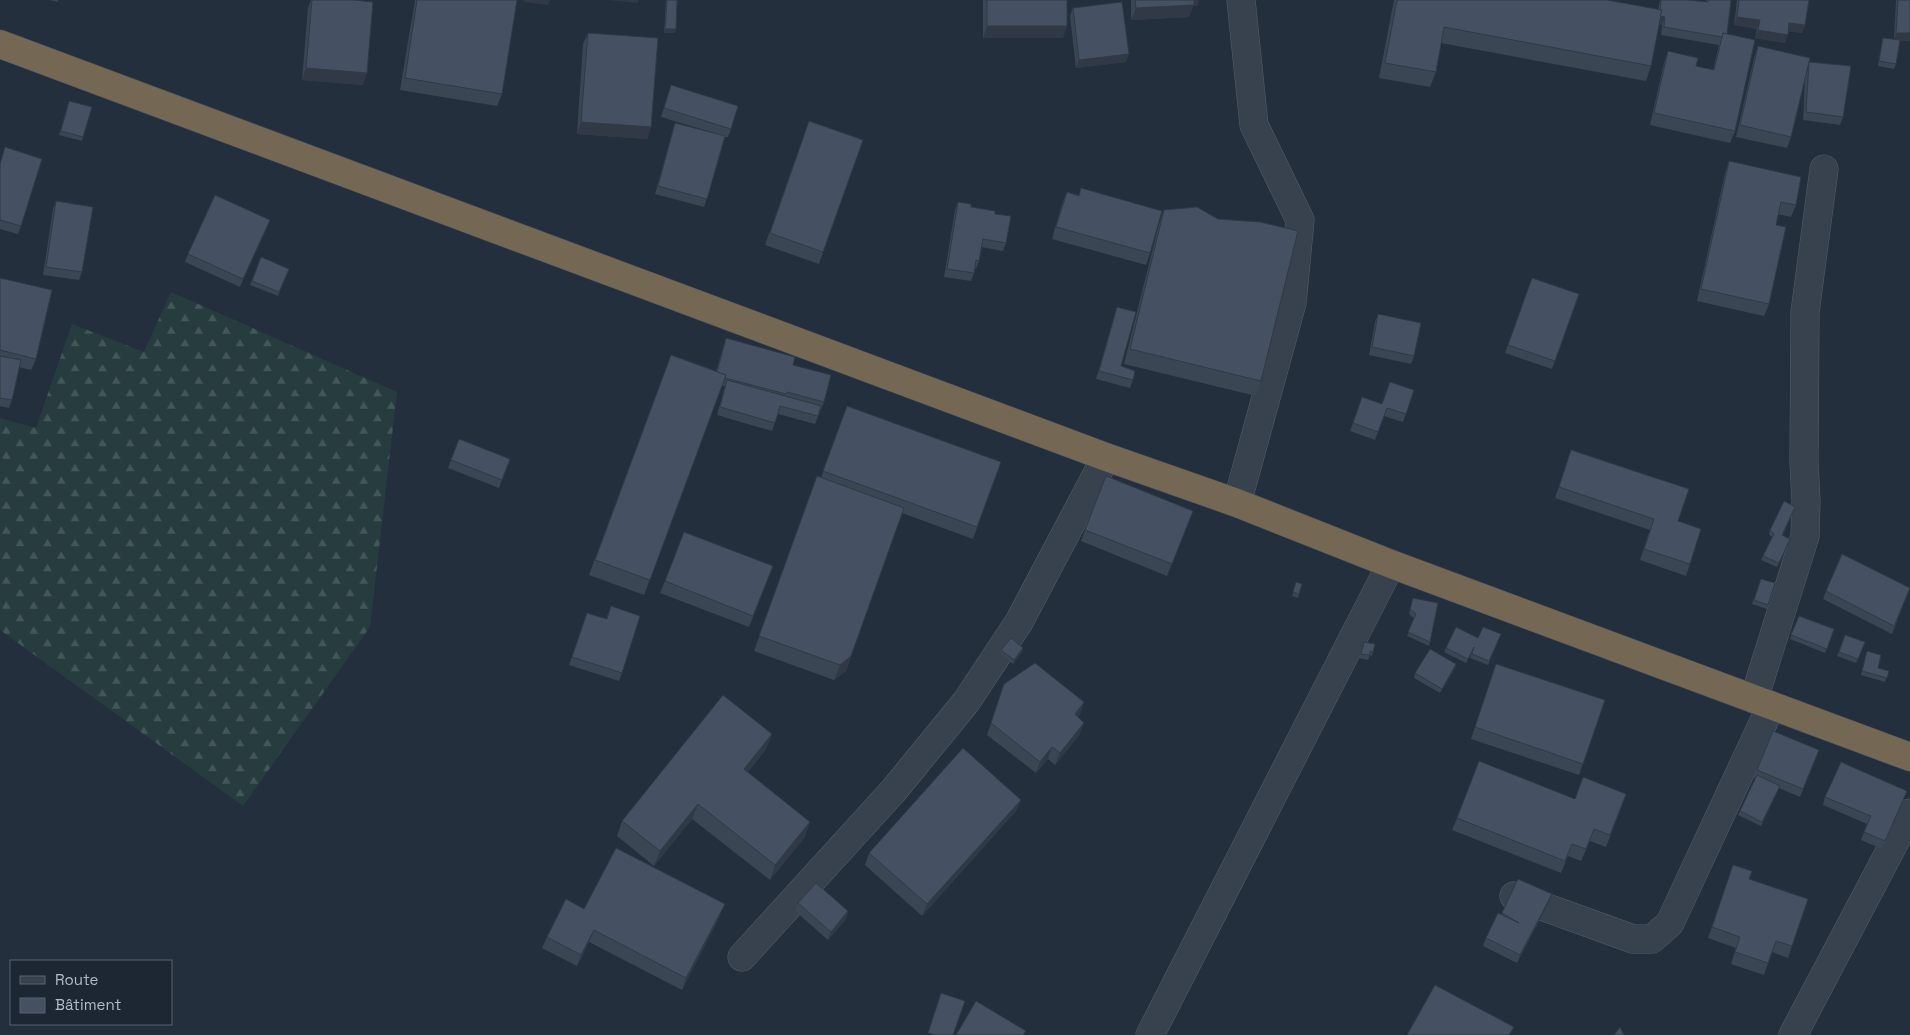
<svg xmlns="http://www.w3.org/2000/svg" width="1910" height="1035" font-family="'Space Grotesk',sans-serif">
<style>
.forest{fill:url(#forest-firs)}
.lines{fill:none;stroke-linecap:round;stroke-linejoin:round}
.minor-casing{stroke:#565f6c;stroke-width:29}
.highway-casing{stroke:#434c59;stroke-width:29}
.minor{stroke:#38414e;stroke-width:28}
.highway{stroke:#746855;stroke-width:28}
.wall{fill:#3b4654}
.shaded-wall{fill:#303945}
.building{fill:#455162;stroke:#303945}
</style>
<defs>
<pattern id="forest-firs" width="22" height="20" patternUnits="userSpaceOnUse" patternTransform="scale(1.25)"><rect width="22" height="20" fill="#263c3f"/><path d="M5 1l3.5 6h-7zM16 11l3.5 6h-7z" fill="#435659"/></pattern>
</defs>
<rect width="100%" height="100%" fill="#242f3e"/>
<polygon class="forest" points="171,292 397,392 370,627 243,806 0,630 0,418 36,428 72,324 144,352"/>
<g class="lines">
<defs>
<g id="minor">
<polyline points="1237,503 1292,303 1300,220 1254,125 1241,0"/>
<polyline points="1754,699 1805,536 1806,501 1804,462 1805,312 1824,169"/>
<polyline points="1514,896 1633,939 1652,939 1670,923 1771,706"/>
<polyline points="742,957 894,790 966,702 1019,622 1106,457"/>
<polyline points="1150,1035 1391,564"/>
<polyline points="1793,1035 1910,813"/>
</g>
<polyline id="highway" points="0,44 1106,457 1237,503 1391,564 1910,757"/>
</defs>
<use href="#minor" class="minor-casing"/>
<use href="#highway" class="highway-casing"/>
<use href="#minor" class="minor"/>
<use href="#highway" class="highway"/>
</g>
<g class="wall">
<polygon points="49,0 58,0 58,2"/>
<polygon points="311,0 354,0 363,85 302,80 308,8"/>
<polygon points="415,0 517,0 502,94 497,106 400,90"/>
<polygon points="666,0 677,0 676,29 674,33 664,33"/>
<polygon points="983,0 1067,0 1063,38 983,38"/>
<polygon points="1131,0 1199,0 1197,6 1193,6 1189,17 1131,20"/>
<polygon points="1394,0 1607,0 1658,10 1660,0 1688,0 1706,2 1706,0 1731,0 1727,34 1735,131 1730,143 1650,125 1664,63 1668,51 1696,66 1713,70 1719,45 1661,35 1662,25 1659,24 1651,66 1646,81 1441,43 1436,72 1430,87 1379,78"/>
<polygon points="1737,0 1809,0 1805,25 1802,33 1788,31 1785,43 1755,38 1757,29 1734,25"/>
<polygon points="1896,0 1910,0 1910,41 1900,41 1896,64 1894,69 1878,66 1882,42 1883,38 1894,39"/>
<polygon points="1073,8 1126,62 1076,68 1070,16"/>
<polygon points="588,33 651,127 647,139 577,134 583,44"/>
<polygon points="1758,46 1809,62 1843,117 1840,125 1803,120 1805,78 1791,137 1787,148 1736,137 1754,58"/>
<polygon points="671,85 731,129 728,137 725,137 704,207 655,194 675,123 721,135 661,117"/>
<polygon points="69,101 83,137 82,141 59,135"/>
<polygon points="809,121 863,140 819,264 765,245"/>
<polygon points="5,147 21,226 18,234 0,229 0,163"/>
<polygon points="1729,161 1796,205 1791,217 1778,214 1776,225 1769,304 1764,316 1697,301 1725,173"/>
<polygon points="1081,188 1150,253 1146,265 1052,239 1062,204 1067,192 1079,195"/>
<polygon points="56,201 82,272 79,280 43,275 53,209"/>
<polygon points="958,202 995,214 1006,243 1003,251 981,247 979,261 976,269 974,268 974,273 971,281 944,277 955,210"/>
<polygon points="1164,210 1261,381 1256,396 1124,364 1159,224"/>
<polygon points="270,220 240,287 185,262 188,254"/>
<polygon points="261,257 289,269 278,296 250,285"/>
<polygon points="0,278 36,359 31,370 19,367 12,400 9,408 0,406"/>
<polygon points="1532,278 1579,294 1552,369 1505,353"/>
<polygon points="1117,307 1121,366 1133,380 1130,388 1096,379"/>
<polygon points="1378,314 1414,356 1411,364 1369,355 1375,322"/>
<polygon points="726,338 793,365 824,402 815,424 778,414 772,431 717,415 725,386 722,386 644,595 589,575 671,355 716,371"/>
<polygon points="1414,390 1403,422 1384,416 1375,440 1350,431 1362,397 1382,404"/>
<polygon points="847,406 1001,462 973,539 902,513 846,671 834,680 754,651 817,476 821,478"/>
<polygon points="459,439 510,459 499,488 448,468"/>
<polygon points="1571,450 1678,521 1690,564 1686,576 1640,560 1650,530 1555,498"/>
<polygon points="1795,507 1783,535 1789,543 1777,567 1761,560 1772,537 1769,534 1770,530"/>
<polygon points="1193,511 1167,576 1081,541 1085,530"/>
<polygon points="773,566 749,627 660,593 665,581"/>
<polygon points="1761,579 1775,583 1767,609 1752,604"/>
<polygon points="1296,582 1299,594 1298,598 1292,596"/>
<polygon points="1910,588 1892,634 1823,599 1826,591"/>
<polygon points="1413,598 1430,642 1429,646 1407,636 1414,618 1409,614"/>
<polygon points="611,606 622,673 619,681 569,665 587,613 606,619"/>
<polygon points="1799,616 1834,629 1825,653 1790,639"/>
<polygon points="1501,634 1488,665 1470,658 1472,651 1466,663 1444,652 1446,648 1478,638"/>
<polygon points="1845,635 1865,642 1856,663 1837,656"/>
<polygon points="1364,642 1373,652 1372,656 1370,655 1368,660 1359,658"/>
<polygon points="1023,648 1022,652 1013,664 1000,654 1001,650"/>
<polygon points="1867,651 1878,668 1889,671 1885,682 1861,675"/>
<polygon points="1456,664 1455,668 1440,693 1414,678 1415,673"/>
<polygon points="1492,676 1605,700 1579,775 1471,739"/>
<polygon points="1004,684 1084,702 1080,714 1078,717 1080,734 1055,765 1048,759 1036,773 987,735"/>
<polygon points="772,734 766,749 748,772 805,837 770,880 692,819 654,866 617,836 622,821"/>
<polygon points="1816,758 1800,797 1779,788 1761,826 1738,815 1755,779 1754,778 1757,770"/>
<polygon points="1907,791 1882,849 1861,840 1867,824 1823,805 1825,797"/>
<polygon points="1575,799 1622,806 1606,847 1590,841 1581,861 1568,856 1561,873 1452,830 1457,818"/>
<polygon points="1021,800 1016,811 922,916 865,865 869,853"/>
<polygon points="1733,865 1749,879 1792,946 1788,958 1772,952 1764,975 1731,964 1736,948 1708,938"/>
<polygon points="1518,879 1552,894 1549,902 1517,963 1483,946 1486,938 1502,915"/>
<polygon points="798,903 848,911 846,919 828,940 795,911"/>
<polygon points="584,909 720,916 682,990 589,942 577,966 542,948 547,937"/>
</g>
<g class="shaded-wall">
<polygon points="524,0 550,0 548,5 523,2"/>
<polygon points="607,0 639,0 638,3"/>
<polygon points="1191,0 1199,0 1197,6 1193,6 1189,17 1131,20 1136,8"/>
<polygon points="1659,16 1665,17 1662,25 1656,24"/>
<polygon points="1737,17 1760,20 1757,29 1734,25"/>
<polygon points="1789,23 1805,25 1802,33 1786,31"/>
<polygon points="987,26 1067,26 1063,38 983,38"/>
<polygon points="665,29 676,29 674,33 664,33"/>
<polygon points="1758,30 1788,35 1785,43 1755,38"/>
<polygon points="1896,33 1910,33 1910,41 1893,41"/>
<polygon points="1129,54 1126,62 1076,68 1079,60"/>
<polygon points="306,68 367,73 363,85 302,80"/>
<polygon points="581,122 651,127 647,139 577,134"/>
<polygon points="270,220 267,228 240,287 243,279"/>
<polygon points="1023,648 1022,652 1013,664 1014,660"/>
<polygon points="851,656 846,671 834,680 840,665"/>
<polygon points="1456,664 1455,668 1440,693 1442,689"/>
<polygon points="1084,702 1080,714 1070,726 1075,714"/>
<polygon points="1084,723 1080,734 1055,765 1060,753"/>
<polygon points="772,734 766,749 738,784 744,769"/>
<polygon points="1052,747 1048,759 1036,773 1040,762"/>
<polygon points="1021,800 1016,811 922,916 927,904"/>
<polygon points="698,804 692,819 654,866 660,851"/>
<polygon points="810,822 805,837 770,880 775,865"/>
<polygon points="1552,894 1549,902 1517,963 1520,955"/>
<polygon points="725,904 720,916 682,990 686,978"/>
<polygon points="848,911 846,919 828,940 831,932"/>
<polygon points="594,930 589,942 577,966 581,955"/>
</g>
<g class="building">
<polygon points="312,0 354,0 373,2 367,73 306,68"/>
<polygon points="417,0 517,0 502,94 405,78"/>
<polygon points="667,0 677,0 676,29 665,29"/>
<rect x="987" y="0" width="80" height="26"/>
<polygon points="1135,0 1194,0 1194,5 1136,8"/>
<polygon points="1397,0 1607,0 1662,10 1651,66 1444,27 1436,72 1385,63"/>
<polygon points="1661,0 1688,0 1708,2 1708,0 1731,0 1727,34 1723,33 1722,37 1664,27 1665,17 1660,16 1662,10 1660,10"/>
<polygon points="1739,0 1809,0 1805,25 1789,23 1788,35 1758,30 1760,20 1737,17"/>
<polygon points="1898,0 1910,0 1910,33 1896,33"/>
<polygon points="1122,2 1129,54 1079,60 1073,8"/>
<polygon points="588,33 658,38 651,127 581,122"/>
<polygon points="1723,33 1755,40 1735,131 1654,113 1668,51 1698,58 1696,66 1714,70"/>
<polygon points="1883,38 1900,40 1896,64 1879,61"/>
<polygon points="1758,46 1810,58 1791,137 1740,125"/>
<polygon points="1809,62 1851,66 1843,117 1806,112"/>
<polygon points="671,85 738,106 731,129 664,108"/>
<polygon points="69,101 92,107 83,137 61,131"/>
<polygon points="809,121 863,140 823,252 770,233"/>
<polygon points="675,123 725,136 707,199 658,186"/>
<polygon points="5,147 42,159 21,226 0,220 0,164"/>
<polygon points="1729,161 1801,177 1796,205 1781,202 1776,225 1786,227 1769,304 1701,289"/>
<polygon points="1081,188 1162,211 1150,253 1056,227 1067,192 1079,196"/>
<polygon points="215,195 270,220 243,279 188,254"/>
<polygon points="56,201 93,207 82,272 46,267"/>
<polygon points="958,202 971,204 971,207 995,211 995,214 1011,216 1006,243 983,239 979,261 976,260 974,273 947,269"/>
<polygon points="1197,207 1218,219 1260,222 1298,231 1261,381 1130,349 1164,210"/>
<polygon points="261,257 289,269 279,292 252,281"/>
<polygon points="0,278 52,290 36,359 0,350"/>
<polygon points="1532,278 1579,294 1555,361 1508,345"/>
<polygon points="1117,307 1136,312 1121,366 1135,371 1133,380 1099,371"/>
<polygon points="1378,314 1421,323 1414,356 1372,347"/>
<polygon points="726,338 795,357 793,365 831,375 824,402 787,392 786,394 725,378 726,375 717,372"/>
<polygon points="671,355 726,375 650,580 595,560"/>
<polygon points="0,356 21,360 12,400 0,398"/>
<polygon points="727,380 821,406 818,416 780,406 775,423 720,407"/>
<polygon points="1390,382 1414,390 1406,414 1387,408 1378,432 1353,423 1362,397 1382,404"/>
<polygon points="847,406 1001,462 977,527 823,471"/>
<polygon points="459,439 510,459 502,480 451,460"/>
<polygon points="1571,450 1689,489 1678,521 1701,529 1690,564 1644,549 1654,519 1559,487"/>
<polygon points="817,476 904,508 851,656 840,665 759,636"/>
<polygon points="1106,476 1193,511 1172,564 1085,530"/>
<polygon points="1784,501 1795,507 1782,535 1790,539 1779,563 1763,556 1774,534 1770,530"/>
<polygon points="684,532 773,566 753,616 665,581"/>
<polygon points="1842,554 1910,588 1894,626 1826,591"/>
<polygon points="1761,579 1775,583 1768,605 1754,600"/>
<polygon points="1296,582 1302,584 1299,594 1293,592"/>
<polygon points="1413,598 1438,603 1430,642 1408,632 1416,614 1410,609"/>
<polygon points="611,606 640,616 622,673 572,657 587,613 607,619"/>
<polygon points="1799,616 1834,629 1827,649 1791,635"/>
<polygon points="1456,627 1478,638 1483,627 1501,634 1489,661 1472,654 1474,647 1468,659 1446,648"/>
<polygon points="1845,635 1865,642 1858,659 1839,652"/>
<polygon points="1011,638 1023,648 1014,660 1001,650"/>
<polygon points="1364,642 1375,644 1373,652 1370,651 1370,655 1361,654"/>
<polygon points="1430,649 1456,664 1442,689 1415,673"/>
<polygon points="1867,651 1881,655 1878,668 1889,671 1887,678 1862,671"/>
<polygon points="1035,663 1084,702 1075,714 1084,723 1060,753 1052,747 1040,762 991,723 1004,684"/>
<polygon points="1496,664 1605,700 1583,764 1475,727"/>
<polygon points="723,695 772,734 744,769 810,822 775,865 698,804 660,851 622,821"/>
<polygon points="1773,731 1819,750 1803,789 1757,770"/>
<polygon points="963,748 1021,800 927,904 869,853"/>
<polygon points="1479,761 1575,799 1583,777 1626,794 1610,835 1594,829 1586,849 1572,844 1565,861 1457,818"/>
<polygon points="1841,762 1907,791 1885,841 1864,832 1871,816 1825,797"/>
<polygon points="1757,775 1780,786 1762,822 1740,811"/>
<polygon points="616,848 725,904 686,978 594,930 581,955 547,937 566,899 584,909"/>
<polygon points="1733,865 1752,871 1749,879 1808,899 1792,946 1776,941 1768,963 1735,952 1740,937 1712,927"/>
<polygon points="1518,879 1552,894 1520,955 1486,938 1498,913 1519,923 1502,913"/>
<polygon points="816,883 848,911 831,932 798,903"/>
<polygon points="1435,985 1514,1027 1509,1035 1407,1035"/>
<polygon points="941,993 965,1001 953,1035 935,1035 928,1033"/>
<polygon points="976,1001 1026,1031 1023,1035 956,1035"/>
<polygon points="1620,1027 1624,1035 1614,1035"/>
</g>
<rect x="10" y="960" width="162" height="65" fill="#1d2633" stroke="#59626f"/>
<rect x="20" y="976" width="25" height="8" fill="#38414e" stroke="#59626f"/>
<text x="55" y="985" font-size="15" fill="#b4bcc9">Route</text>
<rect x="20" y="998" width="25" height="15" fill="#455162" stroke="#59626f"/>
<text x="55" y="1010" font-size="15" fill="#b4bcc9">Bâtiment</text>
</svg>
